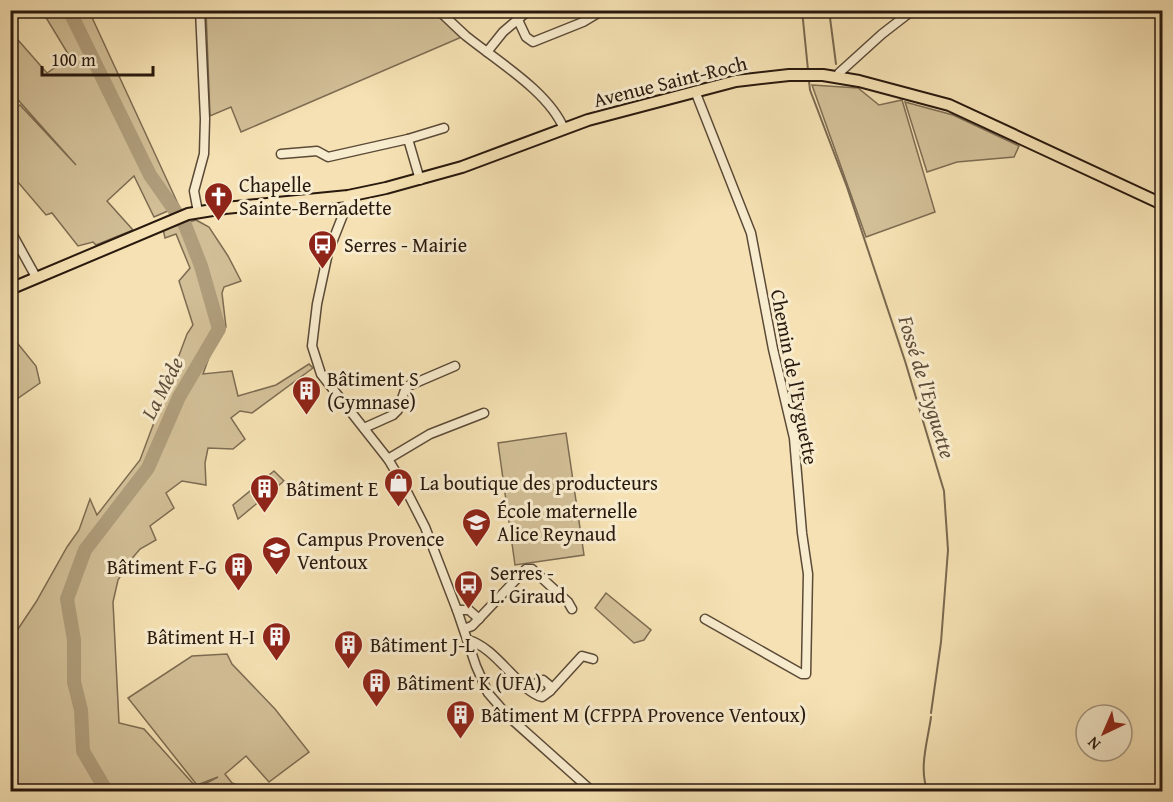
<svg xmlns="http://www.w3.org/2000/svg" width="1173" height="802" font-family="'Gentium Book Plus',serif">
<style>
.green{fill:#d2bf97;stroke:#7d6c52;stroke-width:1.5}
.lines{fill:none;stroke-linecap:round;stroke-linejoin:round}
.stream{stroke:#79684f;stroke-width:2}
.river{stroke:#af9d7b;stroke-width:14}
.minor-casing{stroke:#5b4a37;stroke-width:11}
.major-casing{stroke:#28180e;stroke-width:14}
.minor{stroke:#f8ecce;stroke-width:8}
.major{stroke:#f5e1b3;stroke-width:10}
.labels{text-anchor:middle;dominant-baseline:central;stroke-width:6;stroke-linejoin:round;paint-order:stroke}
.street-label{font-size:20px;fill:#28180e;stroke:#f8ecce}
.poi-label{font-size:20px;fill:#28180e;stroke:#f8ecce;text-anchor:start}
.water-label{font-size:21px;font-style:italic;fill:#5e4d3a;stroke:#f8ecce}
</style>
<rect width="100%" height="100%" fill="#f5e1b3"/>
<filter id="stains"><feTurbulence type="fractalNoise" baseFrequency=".00333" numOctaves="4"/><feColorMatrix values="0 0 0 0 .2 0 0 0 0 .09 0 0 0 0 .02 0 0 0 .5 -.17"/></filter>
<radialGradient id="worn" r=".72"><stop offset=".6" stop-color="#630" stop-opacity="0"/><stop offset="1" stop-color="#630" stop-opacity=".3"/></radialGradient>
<g class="green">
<polygon points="42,11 89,11 179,206 154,217 134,176 107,201 133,230 96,245 93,242 78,246 52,213 46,215 11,174 11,111 20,105 76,165 11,92 11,32 47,73 70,57"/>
<polygon points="206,11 435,11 464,36 241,132 231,107 210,116"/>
<polygon points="812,85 858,88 879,105 902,100 935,212 866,237"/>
<polygon points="905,102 953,115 1019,146 1014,157 957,162 927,172"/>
<polygon points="196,220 209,227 228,256 241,281 224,287 222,293 226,327 211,352 203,374 232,371 238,396 276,385 309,364 313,368 252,413 240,411 231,418 245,439 233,449 208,448 205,463 206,485 182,481 166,493 174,508 150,526 156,540 140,549 129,562 118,580 113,602 119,723 144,729 197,788 218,777 197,785 128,698 192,656 227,654 232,664 275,709 309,752 269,782 246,756 225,774 232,783 251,791 14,791 10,786 10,641 36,602 67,547 79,530 90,499 97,515 140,460 187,334 193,325 179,281 190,268 176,234 165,238 163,229"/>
<polygon points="10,334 36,366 40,383 11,403"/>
<polygon points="566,433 584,555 515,565 498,443"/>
<polygon points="274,471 284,481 238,519 233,505"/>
<polygon points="606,593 651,630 644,640 634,643 595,608"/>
</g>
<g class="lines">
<g class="stream">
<polyline points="802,10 808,70"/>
<polyline points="829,10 836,64"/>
<polyline points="809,81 810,90 847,187 905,361 944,491 948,550 941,642 931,713"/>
<path d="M 928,792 C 918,769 928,740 931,717"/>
</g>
<polyline class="river" points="69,10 150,175 185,225 201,266 219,329 179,397 148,468 85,550 67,599 74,640 74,682 81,710 83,751 107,792"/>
<defs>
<g id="minor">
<path d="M 438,10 C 448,19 457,28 466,36 C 497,61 549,92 564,129"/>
<polyline points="518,20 526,37 533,42 583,22 603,10"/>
<polyline points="487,52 503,32 529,10"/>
<polyline points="837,77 839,73 882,34 913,10"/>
<polyline points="695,91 751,233 773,349 794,438 802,533 808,574 806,674 802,674 705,619"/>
<polyline points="408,139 444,128"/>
<polyline points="281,154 317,151 328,157 408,139 420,180"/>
<polyline points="348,196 348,202 328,253 317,304 312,346 321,374 388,459 403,484 425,527 457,610 476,666 488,693 508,716 593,792"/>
<polyline points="198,212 194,191 204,154 205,119 200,10"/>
<polyline points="10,230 36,277"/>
<polyline points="364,428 393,415 398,410 406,387 455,366"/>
<polyline points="388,459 430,434 484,413"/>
<polyline points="457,610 469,610 479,619"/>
<polyline points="464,629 472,626 526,569 532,569 568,602 572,609"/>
<path d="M 468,640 C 496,647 519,691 542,697 L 550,691 L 549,685 L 543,680 L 539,681 L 530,689"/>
<polyline points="550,691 582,656 593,659"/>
</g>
<polyline id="major" points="10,289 188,214 225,208 348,196 386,188 462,167 588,120 736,81 789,75 823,75 859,81 949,105 1162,204"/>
</defs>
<use href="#minor" class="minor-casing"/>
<use href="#major" class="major-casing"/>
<use href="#minor" class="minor"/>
<use href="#major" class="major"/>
</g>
<defs>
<symbol id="church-pin" viewBox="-11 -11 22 30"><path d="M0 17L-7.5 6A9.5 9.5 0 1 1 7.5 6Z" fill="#8f2418" stroke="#f8ecce"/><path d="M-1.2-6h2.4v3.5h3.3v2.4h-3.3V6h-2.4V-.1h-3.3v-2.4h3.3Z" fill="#fff"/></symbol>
<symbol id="bus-pin" viewBox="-11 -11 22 30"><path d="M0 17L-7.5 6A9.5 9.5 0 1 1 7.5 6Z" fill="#8f2418" stroke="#f8ecce"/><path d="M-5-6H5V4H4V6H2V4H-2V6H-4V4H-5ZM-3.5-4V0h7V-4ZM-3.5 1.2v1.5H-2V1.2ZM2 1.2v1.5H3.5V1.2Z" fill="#fff"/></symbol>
<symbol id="building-pin" viewBox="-11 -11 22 30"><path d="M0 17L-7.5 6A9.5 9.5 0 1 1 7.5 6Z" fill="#8f2418" stroke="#f8ecce"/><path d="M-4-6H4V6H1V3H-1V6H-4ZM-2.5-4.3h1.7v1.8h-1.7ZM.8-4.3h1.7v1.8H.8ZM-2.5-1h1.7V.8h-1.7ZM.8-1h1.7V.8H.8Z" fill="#fff"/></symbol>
<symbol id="shop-pin" viewBox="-11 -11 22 30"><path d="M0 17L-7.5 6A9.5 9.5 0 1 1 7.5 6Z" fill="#8f2418" stroke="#f8ecce"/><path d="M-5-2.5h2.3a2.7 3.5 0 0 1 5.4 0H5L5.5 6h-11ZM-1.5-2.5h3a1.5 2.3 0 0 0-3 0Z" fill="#fff"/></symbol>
<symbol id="school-pin" viewBox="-11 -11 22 30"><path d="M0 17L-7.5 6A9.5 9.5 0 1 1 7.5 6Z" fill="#8f2418" stroke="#f8ecce"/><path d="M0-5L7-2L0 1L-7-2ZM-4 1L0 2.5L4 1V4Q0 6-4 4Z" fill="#fff"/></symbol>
</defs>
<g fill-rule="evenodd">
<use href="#church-pin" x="202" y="180" width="33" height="45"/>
<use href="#bus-pin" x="306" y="228" width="33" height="45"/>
<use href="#building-pin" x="290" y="374" width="33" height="45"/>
<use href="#shop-pin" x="382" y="466" width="33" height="45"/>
<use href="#building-pin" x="248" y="472" width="33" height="45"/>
<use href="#school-pin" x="460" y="506" width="33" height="45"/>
<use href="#school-pin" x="260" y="534" width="33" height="45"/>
<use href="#building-pin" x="222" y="550" width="33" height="45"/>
<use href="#bus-pin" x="452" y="568" width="33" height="45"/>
<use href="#building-pin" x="260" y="620" width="33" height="45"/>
<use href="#building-pin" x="332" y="628" width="33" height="45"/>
<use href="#building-pin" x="360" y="666" width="33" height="45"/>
<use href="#building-pin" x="444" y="698" width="33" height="45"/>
</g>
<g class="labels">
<g class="street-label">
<text transform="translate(670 81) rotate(-14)">Avenue Saint-Roch</text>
<text transform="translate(795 377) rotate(79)">Chemin de l'Eyguette</text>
</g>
<g class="poi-label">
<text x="239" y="184">Chapelle<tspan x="239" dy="23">Sainte-Bernadette</tspan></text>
<text x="344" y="244">Serres - Mairie</text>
<text x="327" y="378">Bâtiment S<tspan x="327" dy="23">(Gymnase)</tspan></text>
<text x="420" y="482">La boutique des producteurs</text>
<text x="286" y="488">Bâtiment E</text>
<text x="497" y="510">École maternelle<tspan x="497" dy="23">Alice Reynaud</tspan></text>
<text x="297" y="538">Campus Provence<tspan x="297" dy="23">Ventoux</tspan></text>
<text x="217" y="566" text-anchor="end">Bâtiment F-G</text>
<text x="490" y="572">Serres -<tspan x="490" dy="23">L. Giraud</tspan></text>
<text x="255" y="636" text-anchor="end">Bâtiment H-I</text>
<text x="370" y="644">Bâtiment J-L</text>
<text x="397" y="682">Bâtiment K (UFA)</text>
<text x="481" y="714">Bâtiment M (CFPPA Provence Ventoux)</text>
</g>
<g class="water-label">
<text transform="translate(927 387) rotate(73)">Fossé de l'Eyguette</text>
<text transform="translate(162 388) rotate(-63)">La Mède</text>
</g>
</g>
<rect width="1173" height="802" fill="none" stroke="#f5e1b3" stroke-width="36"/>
<rect x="12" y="12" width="1149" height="778" fill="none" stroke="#28180e" stroke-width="3"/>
<rect x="18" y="18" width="1137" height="766" fill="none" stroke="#28180e" stroke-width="1.5"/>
<g transform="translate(1104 733) rotate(224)"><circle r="28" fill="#f8ecce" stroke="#a59781" stroke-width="1.5"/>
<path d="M0-4.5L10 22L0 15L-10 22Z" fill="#8f2418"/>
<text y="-9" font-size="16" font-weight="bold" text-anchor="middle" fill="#28180e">N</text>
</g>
<path d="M42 66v9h111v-9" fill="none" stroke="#28180e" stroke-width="3"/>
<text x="51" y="66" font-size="18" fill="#28180e" stroke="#f8ecce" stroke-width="4.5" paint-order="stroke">100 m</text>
<rect width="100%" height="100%" filter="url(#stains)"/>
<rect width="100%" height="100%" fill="url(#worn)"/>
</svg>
